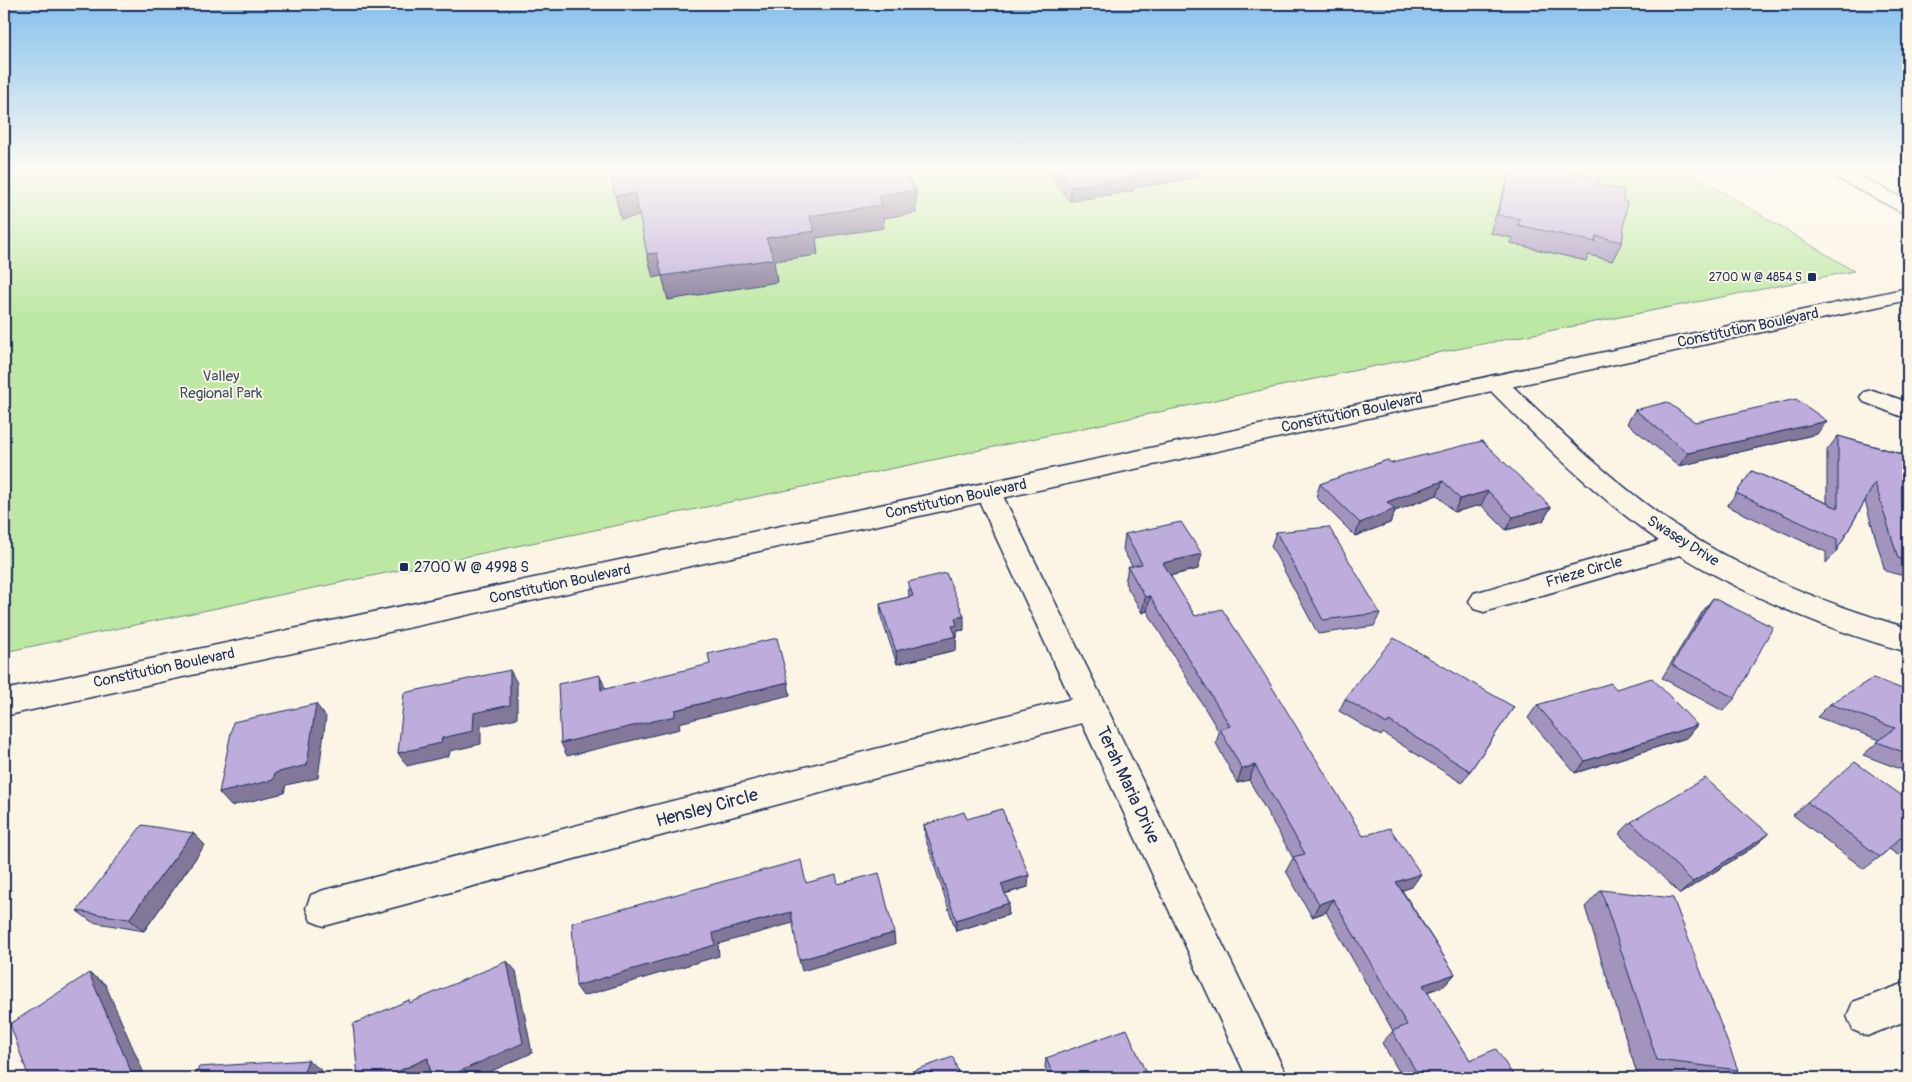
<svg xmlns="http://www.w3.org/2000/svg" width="1912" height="1082" font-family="Pangolin,sans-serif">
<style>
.green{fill:#bde8a4;stroke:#6c8c81}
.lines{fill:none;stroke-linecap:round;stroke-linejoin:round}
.street-casing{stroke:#1b2f5e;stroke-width:3}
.secondary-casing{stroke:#1b2f5e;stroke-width:3}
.street{fill:#fcf5e5;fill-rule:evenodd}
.secondary{fill:#fcf5e5;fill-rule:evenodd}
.wall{fill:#a394bd;stroke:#1b2f5e}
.shaded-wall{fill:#84789a;stroke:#1b2f5e}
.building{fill:#bdacdc;stroke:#1b2f5e}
.poi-dot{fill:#1b2f5e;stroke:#fcf5e5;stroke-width:2}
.labels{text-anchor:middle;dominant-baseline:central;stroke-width:4;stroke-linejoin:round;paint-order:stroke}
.far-poi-label{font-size:12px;fill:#1b2f5e;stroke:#fcf5e5;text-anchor:end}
.street-label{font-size:15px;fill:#1b2f5e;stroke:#fcf5e5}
.park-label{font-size:15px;fill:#3b546c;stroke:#fcf5e5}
.poi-label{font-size:15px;fill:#1b2f5e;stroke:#fcf5e5;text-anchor:start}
.near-street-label{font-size:18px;fill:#1b2f5e;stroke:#fcf5e5}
</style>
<rect width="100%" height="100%" fill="#fcf5e5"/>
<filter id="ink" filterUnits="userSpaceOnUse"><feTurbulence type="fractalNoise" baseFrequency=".02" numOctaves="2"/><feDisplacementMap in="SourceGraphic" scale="10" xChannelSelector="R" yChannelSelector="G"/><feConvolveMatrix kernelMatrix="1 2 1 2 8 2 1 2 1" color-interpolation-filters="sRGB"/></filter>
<g filter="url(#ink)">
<polygon class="green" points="4,168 1683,168 1854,271 1432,354 914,464 4,652"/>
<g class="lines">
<defs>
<g id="street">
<polygon points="1823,168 1845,168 1908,201 1908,214 1901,212 1826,172"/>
<path d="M 1495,375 L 1503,377 C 1564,435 1626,496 1698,540 C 1759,578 1840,608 1908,628 L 1908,652 C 1830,631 1749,597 1680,555 L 1484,612 L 1474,609 L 1469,601 L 1474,593 L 1659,541 C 1596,496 1541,442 1487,387 L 1483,382 L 1487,377 Z"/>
<polygon points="1872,390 1908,402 1908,419 1864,402 1860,397 1864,392"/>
<polygon points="988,483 997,486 1001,492 1288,1078 1247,1078 1082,723 324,926 311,921 306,908 311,895 324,890 1071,699 975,492 979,486"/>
<polygon points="1908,982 1908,1020 1867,1036 1853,1030 1847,1016 1853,1002"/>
</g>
<polygon id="secondary" points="1908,288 1908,300 4,716 4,690"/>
</defs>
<use href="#street" class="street-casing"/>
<use href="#secondary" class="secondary-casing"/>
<use href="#street" class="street"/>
<use href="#secondary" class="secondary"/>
</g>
<g class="wall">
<polygon points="1048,168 1202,168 1200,177 1134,188 1133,191 1070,201 1047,172"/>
<polygon points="1512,168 1542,173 1544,168 1598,185 1623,201 1622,242 1612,261 1589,255 1586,261 1510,243 1512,238 1490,233 1506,184"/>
<polygon points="1898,168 1908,168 1908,173"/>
<polygon points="1635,410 1695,422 1817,434 1679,466 1627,423"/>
<polygon points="1838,436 1907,455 1908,454 1908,577 1885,571 1865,501 1837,550 1826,563 1826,552 1727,506 1752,471 1827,503 1827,450"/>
<polygon points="1392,463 1551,507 1543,521 1506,530 1481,505 1454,512 1437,495 1395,511 1390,523 1355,536 1316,497 1320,484"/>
<polygon points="1276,532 1380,613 1374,626 1318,634 1271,546"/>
<polygon points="1125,534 1198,569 1170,576 1195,616 1363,836 1412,887 1402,890 1455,974 1444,986 1427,992 1470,1060 1515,1078 1403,1078 1382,1043 1393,1031 1326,912 1312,917 1286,871 1293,858 1249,780 1237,783 1216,743 1219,732 1147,611 1142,613 1125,583 1128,567 1132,566 1123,550"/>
<polygon points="908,582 964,630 957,631 957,638 956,638 956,650 897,664 881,617 880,604 909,597"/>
<polygon points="1713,598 1735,698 1723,711 1662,678 1703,611"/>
<polygon points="1616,689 1697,725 1686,738 1575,773 1528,718 1537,705"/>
<polygon points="1908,691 1908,772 1863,755 1880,740 1817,717 1830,704"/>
<polygon points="1345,699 1514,707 1462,783 1383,733 1381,736 1339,711"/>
<polygon points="1908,800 1908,848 1898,855 1889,849 1880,857 1864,869 1793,815 1807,802"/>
<polygon points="967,819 1028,887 1005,894 1009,903 1008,915 956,931 925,837 924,825"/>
<polygon points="1631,822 1755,846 1680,894 1619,834"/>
<polygon points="205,845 144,931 92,922 77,911"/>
<polygon points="1601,890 1738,1070 1725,1078 1672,1078 1637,1074 1585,907"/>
<polygon points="1046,1058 1148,1078 1049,1078 1045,1067"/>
</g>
<g class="shaded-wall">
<polygon points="1173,168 1202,168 1200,177 1134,188 1133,191 1070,201 1071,187 1132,174"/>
<polygon points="916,190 916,213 883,218 884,228 816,238 818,255 774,261 777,282 668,300 662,276 653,278 647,254 766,238 809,216 878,195"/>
<polygon points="635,193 641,216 621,219 615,196"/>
<polygon points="1827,421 1817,434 1679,466 1688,453"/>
<polygon points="1443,481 1437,495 1395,511 1390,523 1355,536 1360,523 1387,502"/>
<polygon points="1488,491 1481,505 1454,512 1460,499"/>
<polygon points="1551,507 1543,521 1506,530 1513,517"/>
<polygon points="1202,554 1198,569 1159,578 1163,563"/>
<polygon points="1150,596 1147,611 1142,613 1145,597"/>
<polygon points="964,616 964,630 957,631 957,638 956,638 956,650 897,664 896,651 952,626 955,618"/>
<polygon points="510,670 517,683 517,718 481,726 481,744 450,751 449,756 407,766 398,753 442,738 474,713"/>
<polygon points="600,675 605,688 607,703 601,690"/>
<polygon points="788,682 790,695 679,723 680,729 567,756 561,743 675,710"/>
<polygon points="316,704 326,717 318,778 286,785 284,793 231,806 219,793"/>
<polygon points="1697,725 1686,738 1575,773 1585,761"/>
<polygon points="1255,765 1249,780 1237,783 1242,769"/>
<polygon points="193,833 205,845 144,931 129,919"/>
<polygon points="1769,834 1755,846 1680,894 1693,882"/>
<polygon points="1421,874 1412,887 1388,895 1396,882"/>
<polygon points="1029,875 1028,887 1000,895 1001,884"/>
<polygon points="1333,899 1326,912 1312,917 1319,904"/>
<polygon points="1009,903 1008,915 956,931 956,920"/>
<polygon points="791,912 793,923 718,944 719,956 583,996 576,986 713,933"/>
<polygon points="894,933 895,944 802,971 799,960"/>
<polygon points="507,961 516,971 532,1053 476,1078 445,1078"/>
<polygon points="89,973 105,984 146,1078 129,1078"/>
<polygon points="1455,974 1444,986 1413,997 1423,985"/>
<polygon points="428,1058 438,1067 414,1078 383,1078"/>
<polygon points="308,1060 321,1070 318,1078 302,1078"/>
</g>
<g class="building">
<polygon points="610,168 902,168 916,190 878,195 882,205 809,216 815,231 766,238 774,259 662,276 657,253 647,254 635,193 615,196"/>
<polygon points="1056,168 1173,168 1132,174 1135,177 1071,187"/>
<polygon points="1512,168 1520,168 1543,173 1544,168 1554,168 1599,177 1598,185 1624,190 1623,201 1627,202 1622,242 1596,236 1595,242 1518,225 1520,219 1497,215"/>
<polygon points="1796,399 1827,421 1688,453 1635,410 1667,402 1695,422"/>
<polygon points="1838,436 1908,456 1908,561 1898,558 1875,483 1837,550 1837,539 1736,493 1752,471 1838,508"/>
<polygon points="1482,441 1551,507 1513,517 1488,491 1460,499 1443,481 1387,502 1395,509 1360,523 1320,484 1387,460 1392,463"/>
<polygon points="1181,522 1202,554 1163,563 1195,616 1222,609 1255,659 1363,836 1390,828 1421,874 1396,882 1455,974 1423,985 1470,1060 1496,1049 1515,1078 1420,1078 1392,1031 1407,1025 1333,899 1319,904 1293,857 1305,854 1255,765 1242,769 1220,729 1230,726 1150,596 1145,597 1128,567 1142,564 1125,534"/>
<polygon points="1329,527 1380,613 1323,620 1276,532"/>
<polygon points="946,573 964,616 955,618 957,625 952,626 956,636 896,651 880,604 913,596 908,582"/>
<polygon points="1713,598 1773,627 1735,698 1672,665"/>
<polygon points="777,638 788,682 675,710 675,716 561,743 558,684 600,675 601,690 710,664 708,654"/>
<polygon points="1394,638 1514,707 1470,771 1389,721 1387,724 1345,699 1361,677"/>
<polygon points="510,670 510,705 474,713 473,731 442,738 441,743 398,753 404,693"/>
<polygon points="1652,678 1697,725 1585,761 1537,705 1611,683 1616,689"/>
<polygon points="1873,678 1908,691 1908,754 1877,742 1895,728 1830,704"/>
<polygon points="316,704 307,765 275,773 273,780 219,793 233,722"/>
<polygon points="1855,762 1908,800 1908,839 1903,835 1880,857 1807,802"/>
<polygon points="1705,778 1769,834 1693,882 1631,822"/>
<polygon points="1002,809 1029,875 1001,884 1009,903 956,920 924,825 964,812 967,819"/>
<polygon points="142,825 193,833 129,919 77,911"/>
<polygon points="801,860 806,883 836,875 838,884 879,873 894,933 799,960 791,912 713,933 715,945 576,986 572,923"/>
<polygon points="1601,890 1673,898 1738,1070 1657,1060"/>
<polygon points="507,961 523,1043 445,1078 431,1078 428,1058 383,1078 358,1078 353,1024 409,1000 410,1003"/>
<polygon points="89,973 133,1076 129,1078 29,1078 10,1024"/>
<polygon points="1127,1029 1148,1078 1054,1078 1046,1058"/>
<polygon points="953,1057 960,1078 892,1078"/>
<polygon points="308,1060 302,1078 194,1078 199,1067"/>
</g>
</g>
<linearGradient id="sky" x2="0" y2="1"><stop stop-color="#86c1ed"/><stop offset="0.53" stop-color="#fefaf3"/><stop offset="1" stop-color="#fefaf3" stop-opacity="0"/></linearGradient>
<rect width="1912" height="319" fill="url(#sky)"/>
<g class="poi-dot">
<rect x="1807" y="272" width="10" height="10" rx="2.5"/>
<rect x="399" y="562" width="10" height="10" rx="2.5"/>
</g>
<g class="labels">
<g class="far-poi-label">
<text x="1802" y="277">2700 W @ 4854 S</text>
</g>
<g class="street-label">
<text transform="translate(1748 328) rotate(-12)">Constitution Boulevard</text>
<text transform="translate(1352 413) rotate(-12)">Constitution Boulevard</text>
<text transform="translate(956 499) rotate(-12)">Constitution Boulevard</text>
<text transform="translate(1683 541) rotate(32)">Swasey Drive</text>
<text transform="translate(1584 572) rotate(-16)">Frieze Circle</text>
<text transform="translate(560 584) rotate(-12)">Constitution Boulevard</text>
<text transform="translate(164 668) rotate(-12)">Constitution Boulevard</text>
</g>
<g class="park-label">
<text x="221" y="376">Valley<tspan x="221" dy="17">Regional Park</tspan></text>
</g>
<g class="poi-label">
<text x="414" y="567">2700 W @ 4998 S</text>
</g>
<g class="near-street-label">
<text transform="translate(1128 785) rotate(65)">Terah Maria Drive</text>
<text transform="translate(707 808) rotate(-15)">Hensley Circle</text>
</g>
</g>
<rect width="1912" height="1082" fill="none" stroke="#fcf5e5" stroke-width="20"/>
<rect x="10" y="10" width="1892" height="1062" fill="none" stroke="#1b2f5e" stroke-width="2" filter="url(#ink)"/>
</svg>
